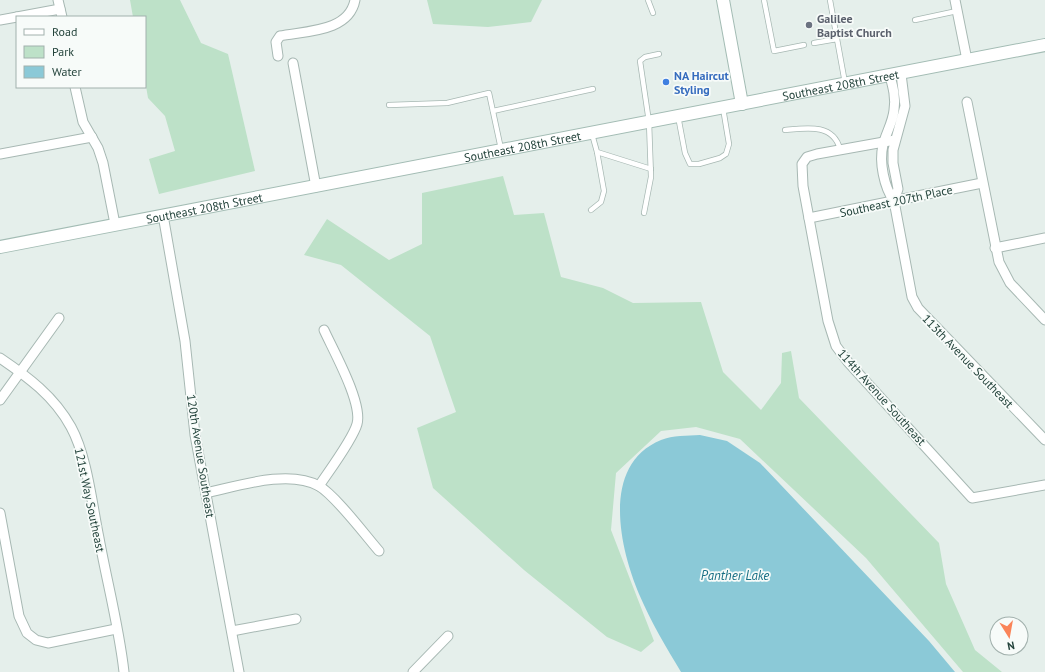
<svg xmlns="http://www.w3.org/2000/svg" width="1045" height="672" font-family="'PT Sans',sans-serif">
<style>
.green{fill:#bde1c8}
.water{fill:#8bc9d7}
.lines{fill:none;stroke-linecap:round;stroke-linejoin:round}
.lane-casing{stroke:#a7b8b3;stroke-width:6}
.street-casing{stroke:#a7b8b3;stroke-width:11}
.secondary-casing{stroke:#a3bcb4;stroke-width:14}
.lane{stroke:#fff;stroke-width:4.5}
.street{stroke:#fff;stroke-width:9}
.secondary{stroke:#fff;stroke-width:12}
.worship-dot{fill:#6b7280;stroke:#f7fbf9;stroke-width:1.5}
.shop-dot{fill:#3f7fe0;stroke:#f7fbf9;stroke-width:1.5}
.labels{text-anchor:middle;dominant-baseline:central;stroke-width:3.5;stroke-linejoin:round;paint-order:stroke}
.worship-label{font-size:12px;font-weight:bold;fill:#5b616d;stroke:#f7fbf9;text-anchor:start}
.shop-label{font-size:12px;font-weight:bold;fill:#366cbe;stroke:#f7fbf9;text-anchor:start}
.street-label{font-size:12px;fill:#23433b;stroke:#f7fbf9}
.water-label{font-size:13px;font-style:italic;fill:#186f84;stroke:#f7fbf9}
</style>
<rect width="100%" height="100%" fill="#e5efeb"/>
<g class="green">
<polygon points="130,0 180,0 201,43 228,54 255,171 159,194 149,159 175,151 165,116 148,98 145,80 145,17 133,17"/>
<polygon points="427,0 542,0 531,22 488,27 433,24"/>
<polygon points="503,176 514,215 544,213 561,277 603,288 633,303 701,302 723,372 761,410 781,383 782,353 791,351 799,398 939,543 946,584 975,650 1002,672 963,672 866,558 740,439 696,427 661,431 616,473 611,530 654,641 641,652 607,637 524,570 433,488 417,428 456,412 430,336 341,265 304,255 327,219 389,260 422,244 422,193"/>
</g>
<path class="water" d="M 700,435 L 727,441 L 760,463 L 929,641 L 955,672 L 681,672 C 666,647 651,622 639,594 C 620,549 600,465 661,440 C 673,435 687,436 700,435 Z"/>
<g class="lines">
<defs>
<g id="lane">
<polyline points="648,0 653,13"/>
<polyline points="764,0 774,51 804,45"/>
<polyline points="830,0 837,39"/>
<polyline points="915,20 957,11"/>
<polyline points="814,43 837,39 845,83"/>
<polyline points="389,105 447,103 489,93 501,149"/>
<polyline points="493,111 593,89"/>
<polyline points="678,116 685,153 690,164 699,164 720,158 726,154 729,144 723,108"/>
<path d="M 785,130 C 806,128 833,123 840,149"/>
<polyline points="592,134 597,152 651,169"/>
<polyline points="591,210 601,202 604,191 597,152"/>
<polyline points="644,213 651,177 649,122 640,61 645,57 659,54"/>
</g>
<g id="street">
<polyline points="58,0 62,17"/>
<polyline points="955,0 967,60"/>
<polyline points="17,17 60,9"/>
<polyline points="0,20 17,17"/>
<path d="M 278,56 L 276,42 L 280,36 C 306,31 349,32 355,0"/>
<polyline points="293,63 316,187"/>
<path d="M 890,76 C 893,87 896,98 894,110 C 893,122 886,133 883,145 C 879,162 884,187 894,201 L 898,189 L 893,163 L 893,150 L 905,106 L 901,74"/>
<polyline points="75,87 83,122 98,148 103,163 115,224"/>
<polyline points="967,102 999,262 1010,283 1045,320"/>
<polyline points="895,140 817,154 807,157 802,164 803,186 828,321 836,346 848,362 972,498 1045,485"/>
<polyline points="0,154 92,137"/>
<polyline points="894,201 912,297 918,308 1045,440"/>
<polyline points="163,215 185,341 195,435 239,672"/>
<polyline points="809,218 982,183"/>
<polyline points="995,248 1045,238"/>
<path d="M 0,358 C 28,377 54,396 71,427 C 87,456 92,504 99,538 C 107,582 119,627 124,672"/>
<polyline points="0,400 59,318"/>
<path d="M 319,486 C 329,471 353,439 357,424 C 363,403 333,350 324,330"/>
<path d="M 206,493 C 238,486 289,469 319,486 C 336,496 365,535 379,551"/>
<polyline points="0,513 19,616 27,633 36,640 48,643 116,629"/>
<polyline points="232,631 296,619"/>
<polyline points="413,672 448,636"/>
</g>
<g id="secondary">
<polyline points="723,0 742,104"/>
<path id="s1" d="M 0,247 L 1045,45"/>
</g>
</defs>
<use href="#lane" class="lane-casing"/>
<use href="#street" class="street-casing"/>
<use href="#secondary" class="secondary-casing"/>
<use href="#lane" class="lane"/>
<use href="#street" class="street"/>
<use href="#secondary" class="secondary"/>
</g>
<circle class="worship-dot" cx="809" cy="25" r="4"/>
<circle class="shop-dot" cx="666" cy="82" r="4"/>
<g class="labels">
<g class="worship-label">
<text x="817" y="18">Galilee<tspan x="817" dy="14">Baptist Church</tspan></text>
</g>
<g class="shop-label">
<text x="674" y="75">NA Haircut<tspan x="674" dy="14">Styling</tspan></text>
</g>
<g class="street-label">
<text stroke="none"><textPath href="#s1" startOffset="856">Southeast 208th Street</textPath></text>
<text stroke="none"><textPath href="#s1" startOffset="532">Southeast 208th Street</textPath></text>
<text transform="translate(896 201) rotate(-12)">Southeast 207th Place</text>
<text stroke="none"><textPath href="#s1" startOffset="208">Southeast 208th Street</textPath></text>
<text transform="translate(968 361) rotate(46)">113th Avenue Southeast</text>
<text transform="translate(882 397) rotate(48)">114th Avenue Southeast</text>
<text transform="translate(201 456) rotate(81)">120th Avenue Southeast</text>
<text transform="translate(90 500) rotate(78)">121st Way Southeast</text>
</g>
<g class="water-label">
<text x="735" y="575">Panther Lake</text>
</g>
</g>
<rect x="16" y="16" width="130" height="72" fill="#f7fbf9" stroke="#a2b1ad"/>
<rect x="24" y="29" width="20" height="6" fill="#ffffff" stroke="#a2b1ad"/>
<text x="52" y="36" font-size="12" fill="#23433b">Road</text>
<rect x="24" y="46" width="20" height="12" fill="#bde1c8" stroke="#a2b1ad"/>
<text x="52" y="56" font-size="12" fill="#23433b">Park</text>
<rect x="24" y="66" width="20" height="12" fill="#8bc9d7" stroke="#a2b1ad"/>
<text x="52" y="76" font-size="12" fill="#23433b">Water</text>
<g transform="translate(1009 636) rotate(169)"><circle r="19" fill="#f7fbf9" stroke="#a2b1ad"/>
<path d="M0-3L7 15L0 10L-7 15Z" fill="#fa8459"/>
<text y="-6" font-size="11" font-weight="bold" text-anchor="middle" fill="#23433b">N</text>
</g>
</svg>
